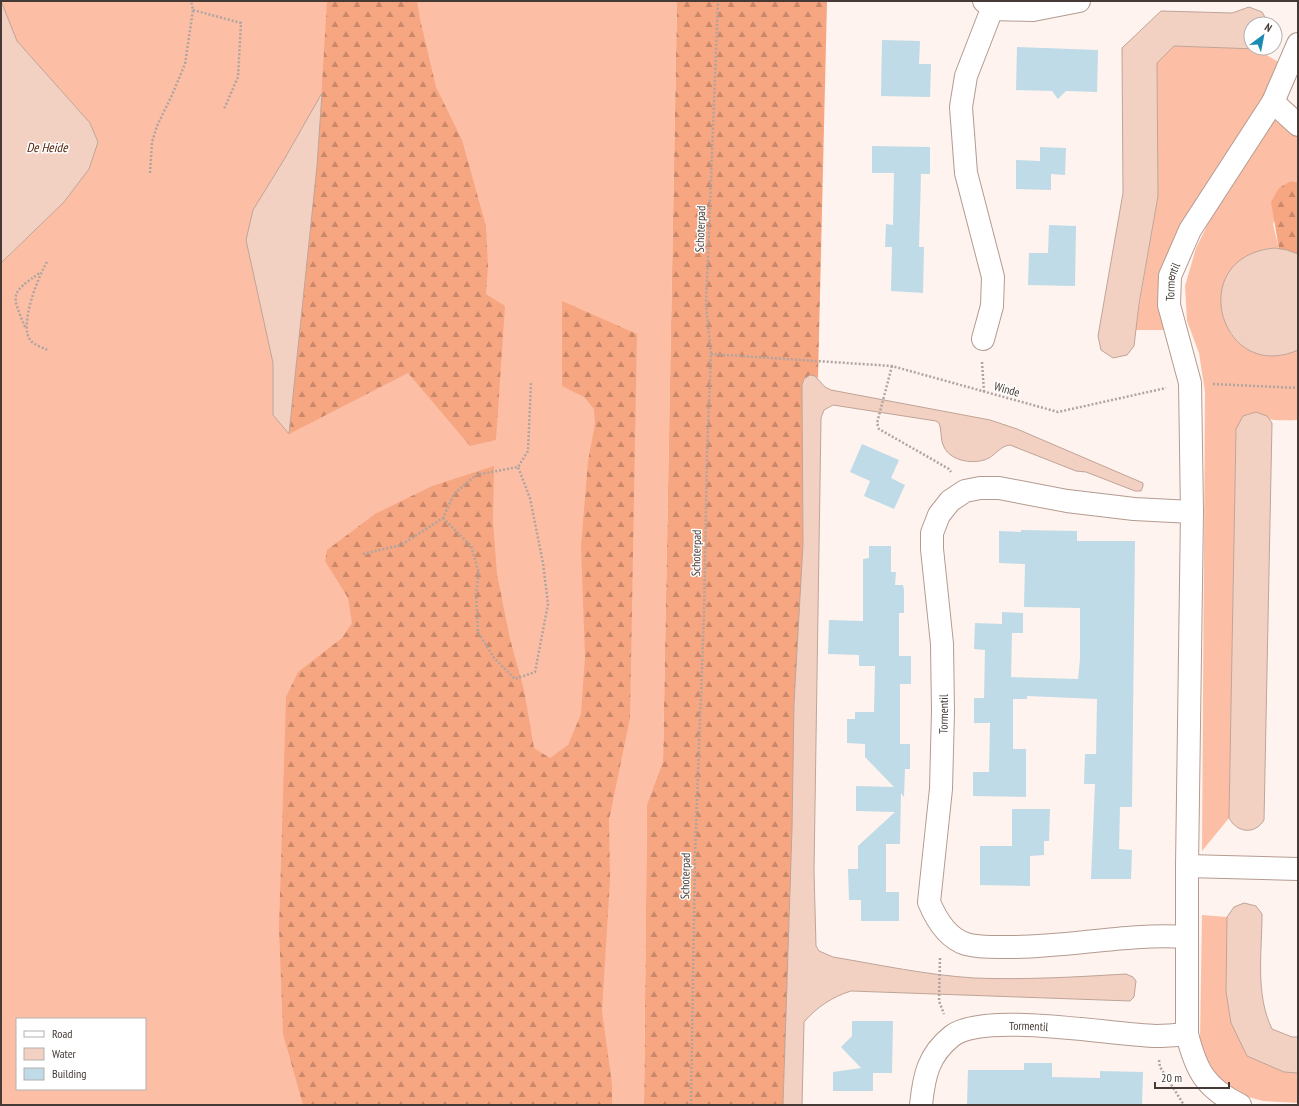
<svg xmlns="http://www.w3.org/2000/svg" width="1299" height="1106" font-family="'PT Sans Narrow',sans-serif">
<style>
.grass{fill:#fcbfa5;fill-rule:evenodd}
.forest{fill:url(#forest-firs)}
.water{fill:#f3d1c2;stroke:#bfa498}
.building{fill:#bfdbe7}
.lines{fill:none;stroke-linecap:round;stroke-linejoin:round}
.street-casing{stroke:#b49b90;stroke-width:24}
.path{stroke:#afa4a0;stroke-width:2.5;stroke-dasharray:2 2;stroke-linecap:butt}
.street{stroke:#fff;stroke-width:22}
.labels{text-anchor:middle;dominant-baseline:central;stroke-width:3;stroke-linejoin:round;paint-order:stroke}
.street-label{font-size:12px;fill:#453a36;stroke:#fff}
.water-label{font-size:13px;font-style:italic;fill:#552309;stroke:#fff}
</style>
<defs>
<pattern id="forest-firs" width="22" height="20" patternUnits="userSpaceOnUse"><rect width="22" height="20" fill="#f7a682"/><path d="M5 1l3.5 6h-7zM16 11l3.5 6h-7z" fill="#ca886b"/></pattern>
</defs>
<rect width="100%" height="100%" fill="#fef3ee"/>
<g class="grass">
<path d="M 1,1 L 677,1 L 663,761 L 647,804 L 644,1105 L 1,1105 L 1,263 L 64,202 L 89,169 L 98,142 L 90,123 L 17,41 ZM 17,1019 L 145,1019 L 145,1089 L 17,1089 Z"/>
<polygon points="1174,46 1256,49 1282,64 1268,93 1181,232 1167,330 1135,330 1158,196 1157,63"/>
<path d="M 1277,115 L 1298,136 L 1298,182 L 1291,181 L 1273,224 L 1279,249 L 1264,249 L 1230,333 C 1249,354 1271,362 1298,350 L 1298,420 C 1292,420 1274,421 1269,419 C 1258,414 1254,410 1243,417 L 1236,433 L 1229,818 L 1202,851 L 1205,392 L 1199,353 L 1187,321 L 1185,286 L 1196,248 L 1214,212 Z"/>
<polygon points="1202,915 1227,917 1226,992 1284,1072 1298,1073 1298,1103 1263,1101 1234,1093 1214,1077 1200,1040"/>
</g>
<g class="forest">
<polygon points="327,1 417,1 420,19 436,87 462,140 486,226 488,267 486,294 505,306 496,440 470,446 408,373 289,434 317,166"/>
<polygon points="677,1 827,1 818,378 815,376 804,379 802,385 803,544 783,1105 644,1105 647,804 663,761"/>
<polygon points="1291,181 1298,182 1298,254 1279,249 1271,202 1279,188"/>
<polygon points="562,301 637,334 630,718 609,820 610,880 602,1011 612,1084 612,1105 303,1105 283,1034 279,928 286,697 298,672 342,638 352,623 348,598 325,561 327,550 375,514 432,486 494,466 493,522 497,574 510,639 524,690 534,748 550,758 568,745 581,714 585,657 581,546 588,461 595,424 594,409 584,397 562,386"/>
</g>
<g class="water">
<polygon points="1,1 17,41 90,123 98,142 89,169 64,202 1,263"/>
<polygon points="1249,7 1262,12 1269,24 1251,24 1251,48 1256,49 1174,46 1157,63 1158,196 1139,304 1134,346 1127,355 1113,358 1101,350 1098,336 1123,193 1122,48 1161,11 1232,13"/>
<polygon points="322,93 317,166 289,434 273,415 273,363 246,240 253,210 285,158"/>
<path d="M 1275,248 L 1287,250 L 1298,254 L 1298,350 C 1220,385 1183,256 1275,248 Z"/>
<path d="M 810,375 L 815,376 L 825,387 L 831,390 L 990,420 L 1017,429 L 1143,483 L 1143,486 L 1141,491 L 1135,491 L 1086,472 L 1076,471 L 1010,445 C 1001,446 997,453 989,458 C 976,465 951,462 944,447 C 940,439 942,431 939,423 L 936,421 L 833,405 L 824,410 L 821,418 L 814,871 L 816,946 L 819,951 L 833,957 C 880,965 927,975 974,978 C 1025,980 1075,977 1126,974 L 1133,977 L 1136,981 L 1134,997 L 1130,1001 L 851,991 C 832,997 817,1007 804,1022 L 802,1105 L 783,1105 L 792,829 L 794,703 L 803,544 L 802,385 L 804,379 Z"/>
<path d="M 1256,412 L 1267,416 L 1272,423 L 1264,820 C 1255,835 1237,833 1229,818 L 1236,429 L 1243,416 Z"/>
<path d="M 1244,903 L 1256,906 L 1262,914 C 1262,952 1255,994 1272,1029 L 1292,1037 L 1298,1037 L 1298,1073 L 1284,1072 L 1247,1056 L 1231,1023 L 1226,992 L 1227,917 L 1234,907 Z"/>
</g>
<g class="building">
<polygon points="882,40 920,41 919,64 931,64 930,97 881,96"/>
<polygon points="1017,47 1098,50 1097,92 1066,91 1058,99 1052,91 1016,90"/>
<polygon points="872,146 930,147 930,174 921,174 919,247 924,247 923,293 891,291 892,247 885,247 886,224 893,225 894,173 872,173"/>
<polygon points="1040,147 1066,148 1065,175 1051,174 1051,190 1016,189 1016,160 1040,161"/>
<polygon points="1049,225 1076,226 1075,286 1028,285 1029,253 1048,253"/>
<polygon points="862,444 899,460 891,478 905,485 894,509 864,496 870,481 850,472"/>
<polygon points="1021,530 1077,531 1077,541 1135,541 1132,807 1120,807 1119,849 1132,850 1131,879 1091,879 1095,784 1084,784 1085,754 1096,754 1097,699 1027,696 1027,699 1013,699 1013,749 1026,749 1026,797 973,796 973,772 989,772 990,723 974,723 974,698 984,698 985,650 974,649 975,623 1002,624 1002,612 1023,613 1023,633 1012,633 1011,677 1078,679 1080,659 1080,608 1024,607 1025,564 999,563 999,531 1021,532"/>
<polygon points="869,546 891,546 891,572 896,572 895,585 903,585 904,590 904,613 899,613 899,656 911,656 911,684 900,684 900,744 910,744 910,769 905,769 904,797 901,793 900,844 886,844 886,892 899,892 899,921 861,921 861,900 849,900 848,869 858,869 858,846 895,812 856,811 856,786 894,787 865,757 865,744 847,743 847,719 855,719 855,712 874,712 875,666 859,666 859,655 828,654 829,620 863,621 863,559 869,558"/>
<polygon points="1012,809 1050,809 1049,841 1044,841 1044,855 1030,856 1030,886 980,885 980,846 1012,846"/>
<polygon points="852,1021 893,1021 892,1073 873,1073 873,1091 833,1091 833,1072 861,1068 841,1047 852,1036"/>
<polygon points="1024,1063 1052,1063 1052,1077 1100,1078 1100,1071 1143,1072 1142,1105 967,1105 968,1070 1024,1070"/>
</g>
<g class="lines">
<defs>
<g id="street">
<polyline points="992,9 1033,10 1079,1"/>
<polyline points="1273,102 1298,125"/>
<polyline points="983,339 992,306 993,277 966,173 961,107 966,76 992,9 984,1"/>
<polyline points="1187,866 1298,869"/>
<path id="s1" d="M 1186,937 C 1128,933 1070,947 1012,947 C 997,947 980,948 966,944 C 947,938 936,919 929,902 L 941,789 L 943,711 L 942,644 L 932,549 L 932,533 L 939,515 L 950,501 L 965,491 L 980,488 L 999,488 L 1067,501 L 1134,509 L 1192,512"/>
<path id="s2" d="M 921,1105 C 924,1076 928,1055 952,1036 C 984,1011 1113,1035 1156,1036 C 1166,1036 1177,1035 1187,1034"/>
<path id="s3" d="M 1240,1105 C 1205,1088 1196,1070 1187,1034 L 1187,866 L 1192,512 L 1190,383 L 1169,305 L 1170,276 L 1190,230 L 1273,102 L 1298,44"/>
</g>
</defs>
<use href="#street" class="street-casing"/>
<g class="path">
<polyline points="193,10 241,23 238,77 224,109"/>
<polyline points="150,173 152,142 157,126 172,95 185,64 193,10 191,1"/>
<path d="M 47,262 C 38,277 18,327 31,341 C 35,345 43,348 48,350"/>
<path d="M 25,327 C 11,293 10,294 41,272"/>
<polyline points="711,354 892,366 1058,412 1166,388"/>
<polyline points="982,362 984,392"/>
<polyline points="892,366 877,423 879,429 949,469 951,472"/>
<polyline points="1213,384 1298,388"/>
<polyline points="443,518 471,546 479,573 476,593 478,632 494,658 515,679 535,672 548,604 543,563 530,498 518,467"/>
<polyline points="363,554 401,545 443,518 454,494 476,475 518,467 528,451 531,382"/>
<polyline points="940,958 939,1001 944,1014"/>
<polyline points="1159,1060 1160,1067 1184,1105"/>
<polyline points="691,1105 695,853 704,614 707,454 711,354 706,305 718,1"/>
</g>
<use href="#street" class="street"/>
</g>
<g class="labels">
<g class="street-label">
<text transform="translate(700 229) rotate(-88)">Schoterpad</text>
<text stroke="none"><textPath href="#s3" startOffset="848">Tormentil</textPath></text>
<text transform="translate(1007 389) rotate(16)">Winde</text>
<text transform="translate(696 553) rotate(-89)">Schoterpad</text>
<text stroke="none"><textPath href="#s1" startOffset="467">Tormentil</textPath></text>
<text transform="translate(685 876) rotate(-89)">Schoterpad</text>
<text stroke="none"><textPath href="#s2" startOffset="157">Tormentil</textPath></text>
</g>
<g class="water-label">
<text x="47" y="147">De Heide</text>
</g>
</g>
<rect width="1299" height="1106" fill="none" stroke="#453a36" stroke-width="4"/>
<rect x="16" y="1018" width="130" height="72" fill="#ffffff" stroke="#b5b0af"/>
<rect x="24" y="1031" width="20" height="6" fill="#ffffff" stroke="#b5b0af"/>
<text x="52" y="1038" font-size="12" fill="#453a36">Road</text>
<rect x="24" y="1048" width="20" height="12" fill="#f3d1c2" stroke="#b5b0af"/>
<text x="52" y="1058" font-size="12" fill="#453a36">Water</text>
<rect x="24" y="1068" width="20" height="12" fill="#bfdbe7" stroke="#b5b0af"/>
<text x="52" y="1078" font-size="12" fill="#453a36">Building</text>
<g transform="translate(1263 36) rotate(32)"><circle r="19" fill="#ffffff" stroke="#b5b0af"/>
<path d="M0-3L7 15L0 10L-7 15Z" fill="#1a8cb1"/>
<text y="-6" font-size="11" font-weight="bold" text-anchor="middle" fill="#453a36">N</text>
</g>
<path d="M1155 1082v6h74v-6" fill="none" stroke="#453a36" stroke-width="2"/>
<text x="1161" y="1082" font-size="12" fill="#453a36" stroke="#ffffff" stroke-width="3" paint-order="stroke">20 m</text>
</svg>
